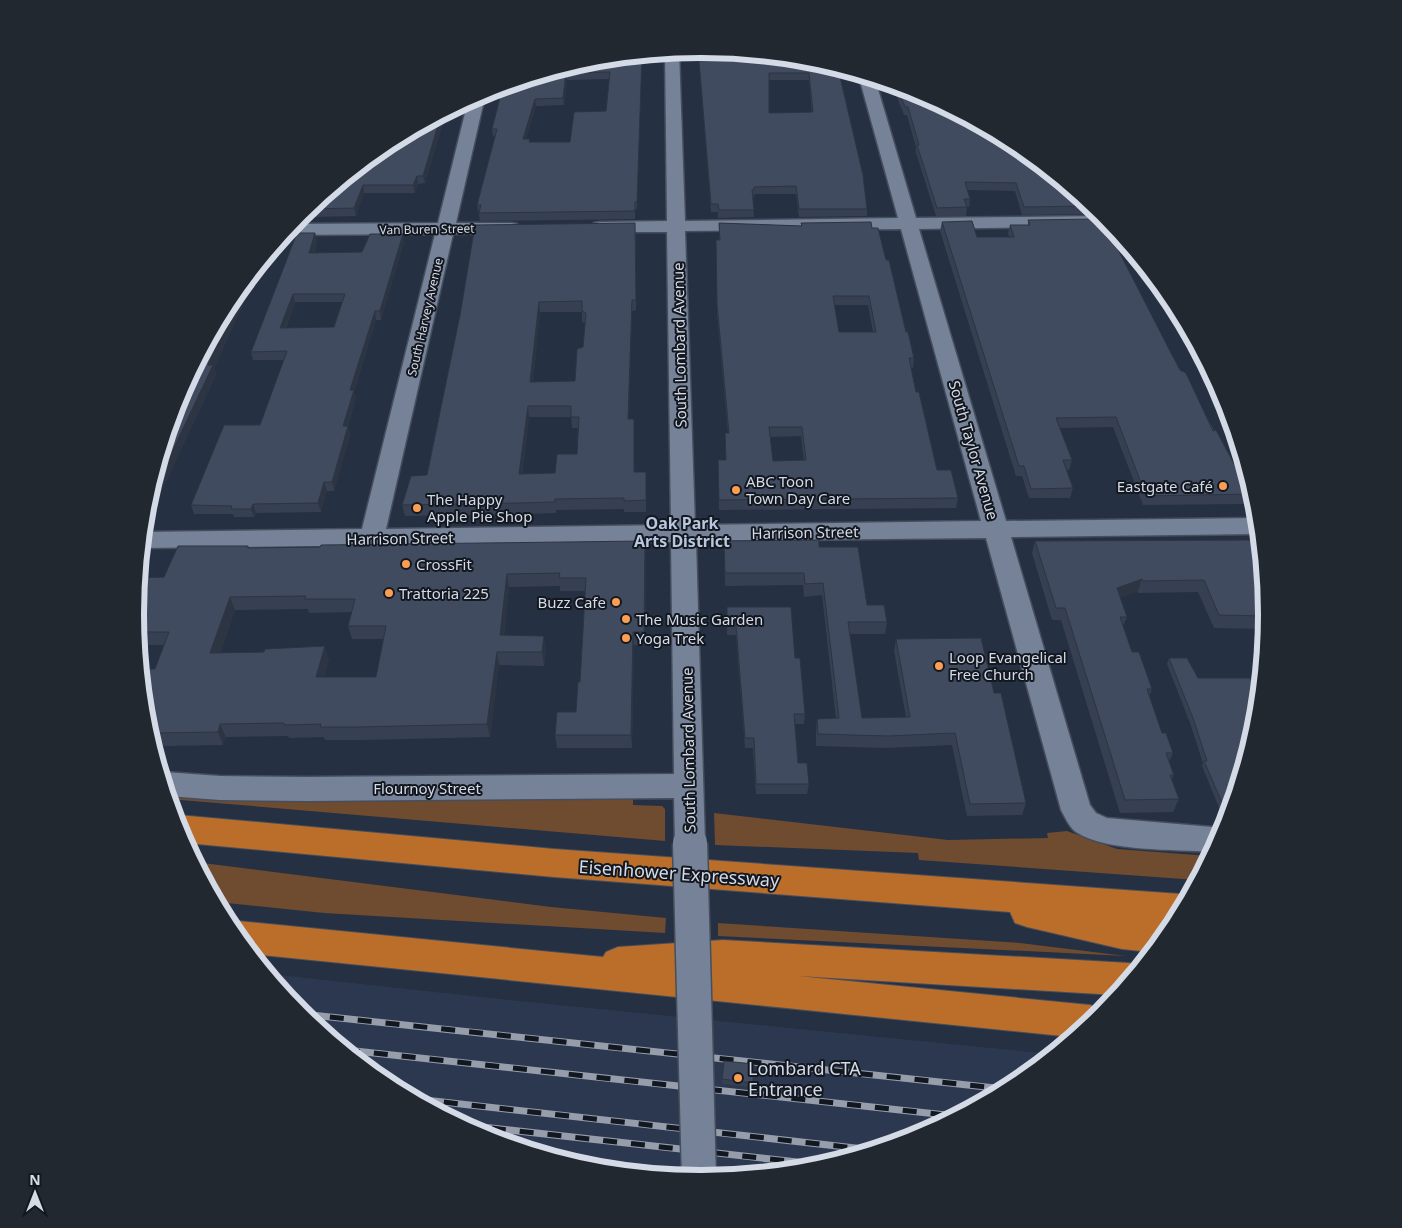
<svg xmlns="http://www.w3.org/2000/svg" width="1402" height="1228" font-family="'Noto Sans',sans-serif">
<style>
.built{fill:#2b3850}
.green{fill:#6f4b30}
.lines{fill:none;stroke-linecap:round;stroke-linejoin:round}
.street-casing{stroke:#454e5d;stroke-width:3}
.highway-casing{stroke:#454e5d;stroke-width:2}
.street{fill:#768298;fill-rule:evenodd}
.highway{fill:#bb6e29;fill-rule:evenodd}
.rail-casing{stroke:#969eac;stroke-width:7}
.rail{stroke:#131820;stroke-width:5;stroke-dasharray:14;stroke-linecap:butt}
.street-bridge-casing{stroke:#454e5d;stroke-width:37;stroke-linecap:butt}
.street-bridge{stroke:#768298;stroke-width:34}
.wall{fill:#374052;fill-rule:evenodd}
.shaded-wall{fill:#2d3442}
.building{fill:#404b5f;stroke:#2d3442;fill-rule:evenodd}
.poi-dot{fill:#fb9e51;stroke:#131820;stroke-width:2}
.labels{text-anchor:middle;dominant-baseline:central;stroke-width:4;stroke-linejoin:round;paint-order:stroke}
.far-street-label{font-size:12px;fill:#d4dae6;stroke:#131820}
.street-label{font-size:15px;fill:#d4dae6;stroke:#131820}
.poi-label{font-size:15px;fill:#d4dae6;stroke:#131820;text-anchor:start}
.neighbourhood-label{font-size:16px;font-weight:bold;fill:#b9c7de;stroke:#131820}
.near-street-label{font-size:18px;fill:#d4dae6;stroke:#131820}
.near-poi-label{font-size:18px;fill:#d4dae6;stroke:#131820;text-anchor:start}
.rim{fill:none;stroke:#d4dae6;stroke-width:6}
</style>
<rect width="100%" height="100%" fill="#253042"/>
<polygon class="built" points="269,974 509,1000 1051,1054 1015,1084 917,1136 811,1168 701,1179 590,1168 484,1136 387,1084 301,1013"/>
<g class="green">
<polygon points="168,796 633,798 633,805 662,806 665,809 665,841 169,799"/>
<polygon points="714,813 948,840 1048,838 1047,833 1067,831 1117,849 1209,856 1197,880 919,860 918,853 715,845"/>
<polygon points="195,862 551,907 666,918 665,933 324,913 217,902"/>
<polygon points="718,923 1020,943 1126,956 718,936"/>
</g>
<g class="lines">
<defs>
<path id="street" d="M 679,51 L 685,221 L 898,218 L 859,77 L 861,75 L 875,79 L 916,218 L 1102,216 L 1110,226 L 919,229 L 1006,521 L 1257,518 L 1258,534 L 1011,537 L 1090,805 L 1096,813 L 1107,818 L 1224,828 L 1212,852 C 1175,849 1106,852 1076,832 C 1069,827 1065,817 1061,810 L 986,538 L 696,541 L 705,843 L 701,852 L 690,856 L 679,852 L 675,843 L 674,798 L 307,801 L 220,800 L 168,796 L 161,773 L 165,772 L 220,776 L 307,777 L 674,774 L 671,542 L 142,548 L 144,532 L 362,529 L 435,234 L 285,235 L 293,224 L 438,223 L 468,101 L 483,93 L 485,96 L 456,223 L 511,223 L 517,224 L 520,228 L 517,232 L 511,233 L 453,234 L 386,529 L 671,525 L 667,232 L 600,232 L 594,231 L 591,227 L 594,223 L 600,222 L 667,221 L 665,52 ZM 901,229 L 981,521 L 695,525 L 685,231 Z"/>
<g id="highway">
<polygon points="178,815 554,849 1181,894 1188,897 1173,923 1164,923 1172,926 1151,952 1122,949 1027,927 1015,923 1010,912 554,877 186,843 175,817"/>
<polygon points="238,921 603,957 606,952 618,947 723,940 1129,963 1139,967 1116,995 798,976 1090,1005 1103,1010 1072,1037 252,954 229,925"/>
</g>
</defs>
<use href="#street" class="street-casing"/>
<use href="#highway" class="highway-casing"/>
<use href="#street" class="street"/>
<use href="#highway" class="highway"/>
<defs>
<g id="rail">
<polyline points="302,1014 1005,1089"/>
<polyline points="346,1050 955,1116"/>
<polyline points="416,1099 873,1150"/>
<polyline points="464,1125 824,1165"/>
</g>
</defs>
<use href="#rail" class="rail-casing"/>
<use href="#rail" class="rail"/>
<defs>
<polyline id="street-bridge" points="690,843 699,1179"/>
</defs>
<use href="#street-bridge" class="street-bridge-casing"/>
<use href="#street-bridge" class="street-bridge"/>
</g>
<g class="wall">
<path d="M 698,49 L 812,60 L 867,209 L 867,216 L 799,217 L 796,194 L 754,194 L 754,198 L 753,198 L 754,217 L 718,218 L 718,212 L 711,212 ZM 769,80 L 809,80 L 812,113 L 769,113 Z"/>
<path d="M 642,55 L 637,209 L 635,209 L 635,219 L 480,221 L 477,205 L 495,136 L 493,136 L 492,129 L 500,97 L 499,97 L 499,88 ZM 609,79 L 606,111 L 570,142 L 530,142 L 526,139 L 536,106 L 564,105 L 567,80 Z"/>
<polygon points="892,84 918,92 1090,206 1088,214 1022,215 1015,191 968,190 970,199 969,207 967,207 966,216 936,216 916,153 916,147 907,115 904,115"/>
<polygon points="443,123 425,183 418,184 415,193 364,193 356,216 313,217 311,209"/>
<polygon points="1028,220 1101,228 1250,494 1246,504 1143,505 1113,427 1059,428 1072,460 1069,470 1066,470 1073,488 1070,498 1029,498 1022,476 1016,476 940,231 942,222 977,237 1009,237 1008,233 1010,225 1028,225"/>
<path d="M 719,223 L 801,226 L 801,223 L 872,228 L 886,260 L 914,358 L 913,368 L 911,368 L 916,392 L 937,470 L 958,498 L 956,508 L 719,510 L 718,460 L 726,460 L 725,433 L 728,433 L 717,314 L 716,240 L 719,240 ZM 834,305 L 868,305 L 873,332 L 839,332 ZM 801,436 L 804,460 L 773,461 L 770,437 Z"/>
<path d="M 315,233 L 317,241 L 314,253 L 362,252 L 404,242 L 381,320 L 376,320 L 354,392 L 356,398 L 348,426 L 350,435 L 334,491 L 327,491 L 321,512 L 256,513 L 254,517 L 234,517 L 233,514 L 194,514 L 191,505 L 260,425 L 284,360 L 253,360 L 251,352 ZM 295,302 L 342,302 L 334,327 L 286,328 Z"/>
<path d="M 636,233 L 636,310 L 632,311 L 629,419 L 634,419 L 634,472 L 646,472 L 646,512 L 624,512 L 624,509 L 556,510 L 556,513 L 520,514 L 405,516 L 402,505 L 427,475 L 460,315 ZM 540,312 L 582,312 L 582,322 L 585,323 L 583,347 L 575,381 L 533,382 ZM 529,417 L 571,417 L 572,428 L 578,428 L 577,454 L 555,473 L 522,474 Z"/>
<polygon points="262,262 214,369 216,375 149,518 145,518 147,503 231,300"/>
<polygon points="1259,540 1266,614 1265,629 1214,628 1198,592 1138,593 1138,591 1120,598 1127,617 1123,626 1132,652 1152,689 1149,697 1162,733 1173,753 1169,762 1174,775 1172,779 1179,799 1173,812 1120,813 1061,620 1052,620 1032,553 1035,541"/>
<polygon points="724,541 819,547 867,605 887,622 885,634 850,634 862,718 906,717 894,651 896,639 994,693 1026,803 1022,815 967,816 952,745 886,748 816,746 816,731 817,719 836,719 822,595 804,597 803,585 725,586"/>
<path d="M 249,548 L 646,554 L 645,645 L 634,645 L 632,748 L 557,748 L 555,735 L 576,712 L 580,682 L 585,591 L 560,591 L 560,586 L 509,587 L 504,635 L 546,649 L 544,666 L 499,665 L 490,737 L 363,740 L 325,740 L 324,737 L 289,738 L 288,736 L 226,737 L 223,745 L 163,746 L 161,751 L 155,751 L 147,724 L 155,669 L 164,645 L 147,645 L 141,632 L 138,632 L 136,614 L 164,577 ZM 308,609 L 309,613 L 352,612 L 348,626 L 352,639 L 383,639 L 376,677 L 324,677 L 329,659 L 220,653 L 235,610 Z"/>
<polygon points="727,607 795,658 805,714 804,724 794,724 798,763 809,784 807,794 756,794 753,748 745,748 736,635 727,635"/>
<polygon points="1169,658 1198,678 1255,725 1229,810 1220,810 1202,766 1203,763 1190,723 1167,664"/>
<polygon points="754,1064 752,1087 722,1084 722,1079"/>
</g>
<g class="shaded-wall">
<polygon points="642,55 637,209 637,202"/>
<polygon points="566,73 567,80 564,105 563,98"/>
<polygon points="535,99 536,106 524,146 523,139"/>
<polygon points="441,115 443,123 425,183 423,176"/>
<polygon points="417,176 418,184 415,193 413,185"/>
<polygon points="363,185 364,193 356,216 354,208"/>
<polygon points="315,233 317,241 311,261 309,253"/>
<polygon points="403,234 404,242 381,320 380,311"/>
<polygon points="262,262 214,369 216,375 149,518 146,511 147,505 208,365 247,281"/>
<polygon points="293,294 295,302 282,336 280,328"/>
<polygon points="632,300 632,311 629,430 628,419"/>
<polygon points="539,302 540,312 532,393 530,382"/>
<polygon points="375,311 376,320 354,392 356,398 345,435 343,426 350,390"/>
<polygon points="528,406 529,417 520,485 519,474"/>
<polygon points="348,426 350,435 334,491 332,482"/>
<polygon points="324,482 327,491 321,512 318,503"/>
<polygon points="253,504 256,513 254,517 251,509"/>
<polygon points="645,541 646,554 645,645 644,632"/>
<polygon points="507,574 509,587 502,648 500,635"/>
<polygon points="1142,579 1138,591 1113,601 1117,588"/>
<polygon points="230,597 235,610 215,666 210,653"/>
<polygon points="633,632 634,645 632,748 631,735"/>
<polygon points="544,636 546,649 544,666 542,652"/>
<polygon points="325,646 329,659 321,690 316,677"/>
<polygon points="497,652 499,665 490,737 487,724"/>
<polygon points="220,724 226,737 223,745 218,732"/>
<polygon points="157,733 163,746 161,751 155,738"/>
</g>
<g class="building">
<path d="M 698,49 L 701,49 L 812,60 L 838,68 L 863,175 L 867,209 L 799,209 L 796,186 L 754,187 L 754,190 L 752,190 L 754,210 L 719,210 L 718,204 L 711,204 ZM 769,73 L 809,73 L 813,112 L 769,113 Z"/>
<path d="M 642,55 L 637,202 L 635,202 L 635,211 L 479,213 L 481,205 L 477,205 L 497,129 L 492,129 L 502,90 L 498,90 L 499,88 L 591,60 ZM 610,72 L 606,111 L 574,112 L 570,142 L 529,142 L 530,139 L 523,139 L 535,99 L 563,98 L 566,73 Z"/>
<polygon points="896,85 918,92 1015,144 1089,204 1090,206 1024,207 1016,183 965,182 970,199 964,199 967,207 937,208 917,145 919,145 908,107 905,107"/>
<polygon points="441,115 423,176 417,176 413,185 363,185 354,208 311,209 313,205 387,144"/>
<polygon points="1096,219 1101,228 1107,228 1170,351 1180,370 1186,373 1213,431 1216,430 1250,494 1146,496 1116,417 1056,418 1072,460 1063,460 1073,488 1031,489 1024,466 1019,466 942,222 972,221 977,237 1014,237 1010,225 1030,225 1028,220"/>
<path d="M 871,222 L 872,228 L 878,228 L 886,260 L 889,260 L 893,277 L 906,332 L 908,332 L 914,358 L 909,358 L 916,392 L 919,392 L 937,470 L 951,470 L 958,498 L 719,500 L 718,460 L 726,460 L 725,433 L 729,433 L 717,304 L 716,240 L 720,240 L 719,223 L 802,226 L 801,223 ZM 833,296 L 869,296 L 876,332 L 839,332 ZM 769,427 L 802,427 L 806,460 L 773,461 Z"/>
<path d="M 635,223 L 636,300 L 632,300 L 628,419 L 634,419 L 634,472 L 646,472 L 646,500 L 624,501 L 624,498 L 555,499 L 555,502 L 518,503 L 402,505 L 411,476 L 427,475 L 460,315 L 475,225 ZM 582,301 L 582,311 L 586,313 L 583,347 L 577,349 L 575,381 L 530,382 L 539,302 ZM 528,406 L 571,406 L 571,417 L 579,417 L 577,454 L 557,454 L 555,473 L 519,474 Z"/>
<path d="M 297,233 L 315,233 L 309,253 L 362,252 L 370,234 L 403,234 L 380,311 L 375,311 L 350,390 L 354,390 L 343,426 L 348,426 L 332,482 L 324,482 L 318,503 L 253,504 L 251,509 L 231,509 L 232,506 L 191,505 L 224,425 L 260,425 L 287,351 L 251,352 ZM 293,294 L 345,294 L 334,327 L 280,328 Z"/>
<polygon points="247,281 208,365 213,365 147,505 179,397 231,300"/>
<polygon points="819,540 819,547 858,547 867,605 884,605 887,622 848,622 862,718 910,717 896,639 981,638 994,693 1001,693 1026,803 970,804 955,733 888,736 818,734 817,719 839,718 823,583 805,584 804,573 725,573 724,541"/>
<polygon points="1259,540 1266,616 1219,615 1204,580 1143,581 1142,579 1117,588 1127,617 1120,617 1132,652 1139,652 1152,689 1147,689 1162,733 1166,733 1173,753 1166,753 1174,775 1170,775 1179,799 1125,800 1065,608 1056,608 1035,541"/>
<path d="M 645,541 L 644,632 L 633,632 L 631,735 L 555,735 L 557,712 L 576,712 L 578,682 L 580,682 L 586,578 L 559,578 L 560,573 L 507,574 L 500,635 L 544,636 L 542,652 L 497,652 L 487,724 L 359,727 L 320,727 L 321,724 L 284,725 L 284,723 L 220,724 L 218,732 L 157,733 L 155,738 L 151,738 L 147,724 L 141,669 L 155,669 L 169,632 L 141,632 L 146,619 L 136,619 L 136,614 L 139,578 L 164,577 L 178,546 L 248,546 L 248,548 L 320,547 L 321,545 ZM 306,596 L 304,599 L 355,599 L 348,626 L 386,626 L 376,677 L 316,677 L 325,646 L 265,649 L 264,652 L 210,653 L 230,597 Z"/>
<polygon points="727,607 791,607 795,658 800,658 805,714 794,714 798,763 807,763 809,784 756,784 754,738 745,738 736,625 727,625"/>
<polygon points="1169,658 1187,658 1198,678 1250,678 1258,699 1255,725 1231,805 1223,805 1204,761 1207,761 1193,718"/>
<polygon points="724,1061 754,1064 753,1083 722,1079"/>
</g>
<g class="poi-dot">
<circle cx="1223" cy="486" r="5"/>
<circle cx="736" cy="490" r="5"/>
<circle cx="417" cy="508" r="5"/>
<circle cx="406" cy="564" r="5"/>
<circle cx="389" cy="593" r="5"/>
<circle cx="616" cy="602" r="5"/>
<circle cx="626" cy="619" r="5"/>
<circle cx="626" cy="638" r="5"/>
<circle cx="939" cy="666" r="5"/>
<circle cx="738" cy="1078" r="5"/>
</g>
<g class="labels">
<g class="far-street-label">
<text transform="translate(427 229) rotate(-1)">Van Buren Street</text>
<text transform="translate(425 317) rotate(-77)">South Harvey Avenue</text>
</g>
<g class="street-label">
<text transform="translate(679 345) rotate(-91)">South Lombard Avenue</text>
<text transform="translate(974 450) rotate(74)">South Taylor Avenue</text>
<text transform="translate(805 532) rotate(-1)">Harrison Street</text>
<text transform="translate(400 538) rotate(-1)">Harrison Street</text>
<text transform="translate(688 750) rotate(-91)">South Lombard Avenue</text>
<text x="427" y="788">Flournoy Street</text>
</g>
<g class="poi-label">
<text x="746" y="481">ABC Toon<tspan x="746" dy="17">Town Day Care</tspan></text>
<text x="1213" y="486" text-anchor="end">Eastgate Café</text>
<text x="427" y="499">The Happy<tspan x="427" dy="17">Apple Pie Shop</tspan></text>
<text x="416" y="564">CrossFit</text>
<text x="399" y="593">Trattoria 225</text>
<text x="606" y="602" text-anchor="end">Buzz Cafe</text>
<text x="636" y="619">The Music Garden</text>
<text x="636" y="638">Yoga Trek</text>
<text x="949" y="657">Loop Evangelical<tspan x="949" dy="17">Free Church</tspan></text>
</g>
<g class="neighbourhood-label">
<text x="682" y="523">Oak Park<tspan x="682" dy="18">Arts District</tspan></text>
</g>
<g class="near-street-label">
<text transform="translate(679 873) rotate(4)">Eisenhower Expressway</text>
</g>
<g class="near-poi-label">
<text x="748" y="1068">Lombard CTA<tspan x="748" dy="21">Entrance</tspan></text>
</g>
</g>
<path d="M0 0H1402V1228H0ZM700 58H702A556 556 0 0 1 1258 614V614A556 556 0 0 1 702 1170H700A556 556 0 0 1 144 614V614A556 556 0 0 1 700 58Z" fill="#222830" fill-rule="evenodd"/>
<path class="rim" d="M700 58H702A556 556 0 0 1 1258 614V614A556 556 0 0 1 702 1170H700A556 556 0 0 1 144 614V614A556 556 0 0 1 700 58Z"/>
<g transform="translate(35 1193)" stroke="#131820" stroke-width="4" paint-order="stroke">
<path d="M0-4L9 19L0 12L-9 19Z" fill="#d4dae6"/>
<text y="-8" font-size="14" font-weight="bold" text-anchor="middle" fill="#d4dae6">N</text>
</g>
</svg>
